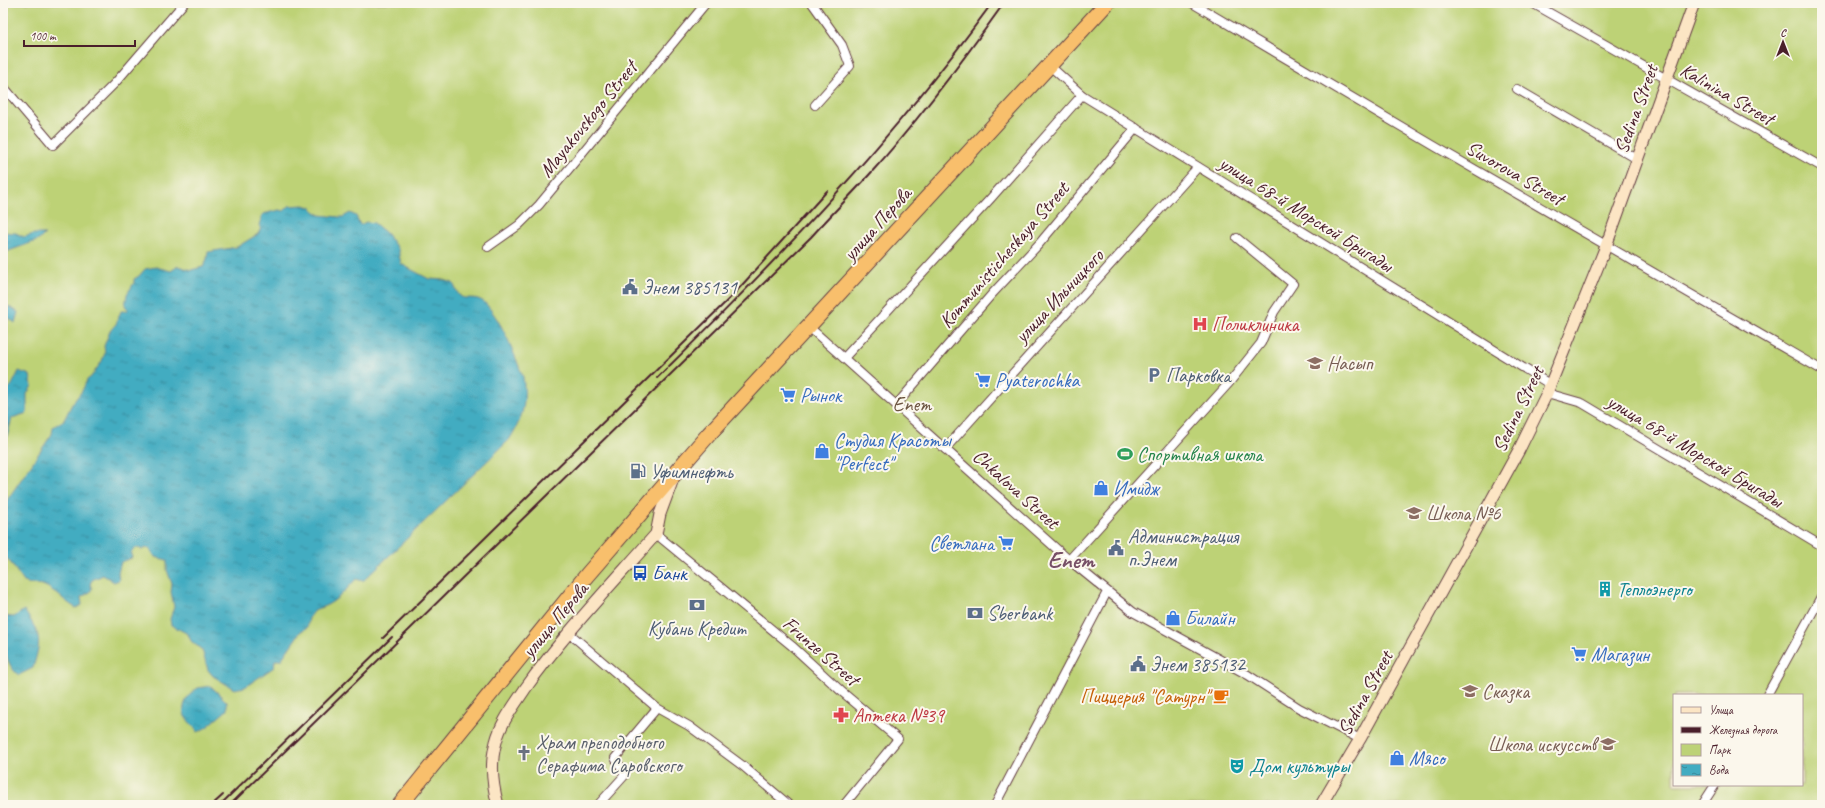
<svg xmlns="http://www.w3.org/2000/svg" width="1825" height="808" font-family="Caveat,sans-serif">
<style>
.green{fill:#bdd276;stroke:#847850;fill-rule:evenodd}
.water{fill:url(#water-ripples);stroke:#466676}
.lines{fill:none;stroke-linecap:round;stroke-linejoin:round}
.street-casing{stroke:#633d43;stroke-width:10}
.secondary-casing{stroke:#633d43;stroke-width:13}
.highway-casing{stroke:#633d43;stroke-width:17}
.street{stroke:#fff;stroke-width:8}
.secondary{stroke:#fce5c4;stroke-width:11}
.highway{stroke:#f8bf6c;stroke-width:15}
.rail{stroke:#4a1f2b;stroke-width:2}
.labels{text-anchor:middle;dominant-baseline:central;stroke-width:4;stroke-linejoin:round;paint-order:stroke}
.street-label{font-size:20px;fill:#4a1f2b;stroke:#fbf7ec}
.service-label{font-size:20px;fill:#4e5e75;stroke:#fbf7ec;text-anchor:start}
.health-label{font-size:20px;fill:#be3a42;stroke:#fbf7ec;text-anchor:start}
.education-label{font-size:20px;fill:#785e54;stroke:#fbf7ec;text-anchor:start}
.shop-label{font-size:20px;fill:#366cbe;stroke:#fbf7ec;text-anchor:start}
.park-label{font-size:20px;fill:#6c5542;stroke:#fbf7ec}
.leisure-label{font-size:20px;fill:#27864d;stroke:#fbf7ec;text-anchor:start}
.transit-label{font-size:20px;fill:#164399;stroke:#fbf7ec;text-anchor:start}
.culture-label{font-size:20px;fill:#0d838f;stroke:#fbf7ec;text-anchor:start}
.food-label{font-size:20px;fill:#c56008;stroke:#fbf7ec;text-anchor:end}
.worship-label{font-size:20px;fill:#5b616d;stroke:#fbf7ec;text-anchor:start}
.district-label{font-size:24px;font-weight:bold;fill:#775067;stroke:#fbf7ec}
</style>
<defs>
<pattern id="water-ripples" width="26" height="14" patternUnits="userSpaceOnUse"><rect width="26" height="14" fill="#42acc1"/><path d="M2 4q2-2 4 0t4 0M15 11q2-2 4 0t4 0" fill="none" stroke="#398b9d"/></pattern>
</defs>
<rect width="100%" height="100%" fill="#fbf7ec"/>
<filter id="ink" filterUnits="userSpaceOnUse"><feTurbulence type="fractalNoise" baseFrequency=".025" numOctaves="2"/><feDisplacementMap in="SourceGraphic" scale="8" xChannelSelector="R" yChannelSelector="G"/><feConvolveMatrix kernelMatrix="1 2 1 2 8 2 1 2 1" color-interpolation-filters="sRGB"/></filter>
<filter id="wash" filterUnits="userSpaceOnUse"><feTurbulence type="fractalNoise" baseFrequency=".012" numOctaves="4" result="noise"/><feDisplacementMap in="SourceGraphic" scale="16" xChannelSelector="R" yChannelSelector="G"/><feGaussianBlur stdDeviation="0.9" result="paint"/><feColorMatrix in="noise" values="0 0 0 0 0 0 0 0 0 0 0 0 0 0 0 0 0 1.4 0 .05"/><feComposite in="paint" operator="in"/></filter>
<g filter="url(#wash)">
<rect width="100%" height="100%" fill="#efe6c9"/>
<path class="green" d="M 3,3 L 1822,3 L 1822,805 L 3,805 ZM 1674,695 L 1802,695 L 1802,785 L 1674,785 Z"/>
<g class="water">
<path d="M 304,205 L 310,207 L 320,215 L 339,217 L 343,217 L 350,213 L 356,216 L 360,225 L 366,222 L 374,223 L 386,233 L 398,249 L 401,264 L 429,279 L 444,280 L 453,283 C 455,287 457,293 460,296 C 465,301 477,294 486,304 C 503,323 514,353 523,377 C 527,403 523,418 509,440 L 363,581 L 356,579 C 344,592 334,605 316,609 L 309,618 L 307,628 L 301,631 L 281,660 L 275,660 L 274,667 L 245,687 L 234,689 L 213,676 L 208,670 L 202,650 L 191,641 L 188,634 L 171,625 L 170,619 L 174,607 L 171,592 L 172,584 L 167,570 L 167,560 L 155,557 L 150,549 L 145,548 L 142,550 L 139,548 L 135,548 L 131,553 L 132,558 L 121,562 L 118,573 L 119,580 L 114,582 L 103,575 L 92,580 L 90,584 L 92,589 L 89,593 L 81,597 L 82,605 L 76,608 C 65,602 56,591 45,586 C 38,583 30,585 24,582 L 8,559 L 5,558 L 3,559 L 3,506 L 52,434 L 53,427 L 64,420 L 72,404 L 82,391 L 87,380 L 91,377 L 102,361 L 105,353 L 104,346 L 110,331 L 116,324 L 121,311 L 127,311 L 128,309 L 125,306 L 127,294 L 134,283 L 134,279 L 139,276 L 145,269 L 156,267 L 171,271 L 178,266 L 191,270 L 203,267 L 207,259 L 208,252 L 237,247 L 258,234 L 261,228 L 259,225 L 263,214 L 279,210 L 284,211 L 289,206 Z"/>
<polygon points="3,232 16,233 24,237 34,234 45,234 39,240 3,253"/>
<polygon points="8,306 18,312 15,323 9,318 3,321 3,309"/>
<polygon points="19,371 30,375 32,386 27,394 27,413 12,418 7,437 3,435 3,394 12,385"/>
<path d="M 24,610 C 41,636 42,638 33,668 L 19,675 C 3,665 3,634 3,616 L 14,617 Z"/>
<path d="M 211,686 L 227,702 L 227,710 L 207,727 L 198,732 C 195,727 189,722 186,718 C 179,707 189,693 198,688 C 201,687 207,687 211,686 Z"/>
</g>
</g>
<g filter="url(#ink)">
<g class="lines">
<defs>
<g id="street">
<polyline points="812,3 842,45 850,66 815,105"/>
<polyline points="1192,3 1436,147 1822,370"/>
<polyline points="1532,3 1822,167"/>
<polyline points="1049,65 1082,95 1551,385"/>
<polyline points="3,86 53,145 115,83 184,3"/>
<polyline points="1517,89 1637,159"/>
<polyline points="488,247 519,225 539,205 706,3"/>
<polyline points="809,327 1069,560 1133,612 1248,675 1299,708 1360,739"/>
<polyline points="844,358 991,198 1082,95"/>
<polyline points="1547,393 1582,403 1822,546"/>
<polyline points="897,404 992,294 1039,244 1136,128"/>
<polyline points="945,449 1198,167"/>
<polyline points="656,534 792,646 841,691 898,739 844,805"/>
<polyline points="1069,560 1229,383 1261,343 1274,312 1293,284 1237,238"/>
<polyline points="569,633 657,708 689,726 743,766 789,805"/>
<polyline points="1767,695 1822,595"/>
<polyline points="598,805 625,775 615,758 657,708"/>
<polyline points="995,805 1107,592"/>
<polyline points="1702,805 1715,785"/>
</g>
<g id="secondary">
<path d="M 498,805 C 492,784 490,763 496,742 C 501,722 514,706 525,689 C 564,634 612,584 656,534 L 660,514 L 673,479"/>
<polyline points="1321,805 1360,739 1519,450 1547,393 1606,246 1694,3"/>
</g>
<polyline id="highway" points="400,805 587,575 709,434 1107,3"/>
</defs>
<use href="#street" class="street-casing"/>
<use href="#secondary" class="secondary-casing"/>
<use href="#highway" class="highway-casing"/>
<use href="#street" class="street"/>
<use href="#secondary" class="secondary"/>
<use href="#highway" class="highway"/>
<g class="rail">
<path d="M 657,378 C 777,261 893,139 992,3"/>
<polyline points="383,638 733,295 827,191"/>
<polyline points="212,805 223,795"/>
<polyline points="220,805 392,637"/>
<path d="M 230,805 L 811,237 C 830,216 850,196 869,175 C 918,121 962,62 1004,3"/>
</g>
</g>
</g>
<defs>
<symbol id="civic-bare" viewBox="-9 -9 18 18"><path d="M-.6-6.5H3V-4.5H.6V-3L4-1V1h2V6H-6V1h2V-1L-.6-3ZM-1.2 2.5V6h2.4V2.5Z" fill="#5c6f8a" stroke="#fbf7ec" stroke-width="2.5" paint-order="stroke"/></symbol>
<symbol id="hospital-bare" viewBox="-9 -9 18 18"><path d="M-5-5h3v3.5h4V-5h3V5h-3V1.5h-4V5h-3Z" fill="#e0444e" stroke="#fbf7ec" stroke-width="2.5" paint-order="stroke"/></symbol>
<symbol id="school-bare" viewBox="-9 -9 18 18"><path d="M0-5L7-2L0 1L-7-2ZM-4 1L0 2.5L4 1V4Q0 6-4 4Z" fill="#8d6e63" stroke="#fbf7ec" stroke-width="2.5" paint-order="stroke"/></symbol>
<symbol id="parking-bare" viewBox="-9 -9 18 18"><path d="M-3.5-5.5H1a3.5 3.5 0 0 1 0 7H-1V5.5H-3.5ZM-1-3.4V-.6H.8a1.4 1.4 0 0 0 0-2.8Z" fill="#5c6f8a" stroke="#fbf7ec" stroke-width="2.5" paint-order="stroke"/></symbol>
<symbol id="supermarket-bare" viewBox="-9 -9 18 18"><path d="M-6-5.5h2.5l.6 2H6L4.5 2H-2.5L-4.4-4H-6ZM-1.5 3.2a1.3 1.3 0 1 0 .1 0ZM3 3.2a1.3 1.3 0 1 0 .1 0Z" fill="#3f7fe0" stroke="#fbf7ec" stroke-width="2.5" paint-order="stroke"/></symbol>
<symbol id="shop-bare" viewBox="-9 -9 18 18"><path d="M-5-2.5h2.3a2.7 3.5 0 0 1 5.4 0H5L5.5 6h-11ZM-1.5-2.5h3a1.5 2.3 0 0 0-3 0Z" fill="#3f7fe0" stroke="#fbf7ec" stroke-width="2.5" paint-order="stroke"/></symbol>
<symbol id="stadium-bare" viewBox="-9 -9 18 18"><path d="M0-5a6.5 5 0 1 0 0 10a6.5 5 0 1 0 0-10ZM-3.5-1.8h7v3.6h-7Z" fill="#2e9e5b" stroke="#fbf7ec" stroke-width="2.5" paint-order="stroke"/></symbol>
<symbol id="fuel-bare" viewBox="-9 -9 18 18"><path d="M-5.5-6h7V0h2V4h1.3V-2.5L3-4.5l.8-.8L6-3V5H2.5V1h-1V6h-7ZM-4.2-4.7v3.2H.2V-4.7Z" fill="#5c6f8a" stroke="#fbf7ec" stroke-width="2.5" paint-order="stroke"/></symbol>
<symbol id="bus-bare" viewBox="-9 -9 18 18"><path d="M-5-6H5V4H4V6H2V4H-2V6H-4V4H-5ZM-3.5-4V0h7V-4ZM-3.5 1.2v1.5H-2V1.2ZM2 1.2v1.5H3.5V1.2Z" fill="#1a4fb4" stroke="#fbf7ec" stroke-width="2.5" paint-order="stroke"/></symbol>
<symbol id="building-bare" viewBox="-9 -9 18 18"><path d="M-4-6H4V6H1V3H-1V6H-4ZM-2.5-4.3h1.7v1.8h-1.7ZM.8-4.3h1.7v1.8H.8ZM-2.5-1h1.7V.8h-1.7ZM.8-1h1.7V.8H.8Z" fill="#0f9aa8" stroke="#fbf7ec" stroke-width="2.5" paint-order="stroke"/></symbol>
<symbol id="bank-bare" viewBox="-9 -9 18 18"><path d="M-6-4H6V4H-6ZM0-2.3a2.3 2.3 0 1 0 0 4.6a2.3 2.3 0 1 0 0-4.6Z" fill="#5c6f8a" stroke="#fbf7ec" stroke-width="2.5" paint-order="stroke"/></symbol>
<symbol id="cafe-bare" viewBox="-9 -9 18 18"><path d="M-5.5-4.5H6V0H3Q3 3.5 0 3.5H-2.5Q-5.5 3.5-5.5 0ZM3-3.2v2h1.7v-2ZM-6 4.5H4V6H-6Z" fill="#e8710a" stroke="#fbf7ec" stroke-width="2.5" paint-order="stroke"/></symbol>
<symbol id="pharmacy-bare" viewBox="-9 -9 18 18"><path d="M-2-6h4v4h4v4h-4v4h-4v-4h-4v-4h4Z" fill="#e0444e" stroke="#fbf7ec" stroke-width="2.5" paint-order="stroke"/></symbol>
<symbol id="church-bare" viewBox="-9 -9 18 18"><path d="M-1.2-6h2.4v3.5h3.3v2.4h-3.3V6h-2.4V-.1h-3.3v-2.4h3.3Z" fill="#6b7280" stroke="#fbf7ec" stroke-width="2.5" paint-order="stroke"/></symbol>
<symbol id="theatre-bare" viewBox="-9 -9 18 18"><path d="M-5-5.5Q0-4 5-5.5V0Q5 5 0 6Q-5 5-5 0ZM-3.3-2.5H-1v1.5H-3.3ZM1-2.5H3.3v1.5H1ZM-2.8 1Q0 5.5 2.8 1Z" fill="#0f9aa8" stroke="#fbf7ec" stroke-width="2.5" paint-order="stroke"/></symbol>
</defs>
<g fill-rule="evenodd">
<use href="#civic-bare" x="619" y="276" width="22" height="22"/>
<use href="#hospital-bare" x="1189" y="313" width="22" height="22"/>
<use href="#school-bare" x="1304" y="352" width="22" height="22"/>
<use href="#parking-bare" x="1143" y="364" width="22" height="22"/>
<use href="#supermarket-bare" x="972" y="369" width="22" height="22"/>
<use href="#supermarket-bare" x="777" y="384" width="22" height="22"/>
<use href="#shop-bare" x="811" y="440" width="22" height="22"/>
<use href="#stadium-bare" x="1114" y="443" width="22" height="22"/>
<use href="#fuel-bare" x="627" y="460" width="22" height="22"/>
<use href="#shop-bare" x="1090" y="477" width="22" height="22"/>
<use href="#school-bare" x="1403" y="502" width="22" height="22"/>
<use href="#supermarket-bare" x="995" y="532" width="22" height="22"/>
<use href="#civic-bare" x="1105" y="537" width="22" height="22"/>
<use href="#bus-bare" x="629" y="562" width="22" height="22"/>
<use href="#building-bare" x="1594" y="578" width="22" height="22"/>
<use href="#bank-bare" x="686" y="594" width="22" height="22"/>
<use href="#bank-bare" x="964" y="602" width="22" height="22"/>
<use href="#shop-bare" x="1162" y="607" width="22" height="22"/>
<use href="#supermarket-bare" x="1568" y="643" width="22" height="22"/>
<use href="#civic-bare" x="1127" y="653" width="22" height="22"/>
<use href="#school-bare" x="1459" y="680" width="22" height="22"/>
<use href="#cafe-bare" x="1210" y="685" width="22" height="22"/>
<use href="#pharmacy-bare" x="830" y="704" width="22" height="22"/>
<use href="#school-bare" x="1597" y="733" width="22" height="22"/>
<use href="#church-bare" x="513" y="742" width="22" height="22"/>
<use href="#shop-bare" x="1386" y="747" width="22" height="22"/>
<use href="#theatre-bare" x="1226" y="755" width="22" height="22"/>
</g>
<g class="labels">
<g class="street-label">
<text transform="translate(1727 94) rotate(30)">Kalinina Street</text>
<text transform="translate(1636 109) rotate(-70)">Sedina Street</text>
<text transform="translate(588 119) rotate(-51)">Mayakovskogo Street</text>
<text transform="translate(1515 173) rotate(30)">Suvorova Street</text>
<text transform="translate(1306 214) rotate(32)">улица 68-й Морской Бригады</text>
<text transform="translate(877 224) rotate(-48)">улица Перова</text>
<text transform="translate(1004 255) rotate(-49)">Kommunisticheskaya Street</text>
<text transform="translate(1059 296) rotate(-47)">улица Ильницкого</text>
<text transform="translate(1518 409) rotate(-64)">Sedina Street</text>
<text transform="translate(1695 451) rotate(31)">улица 68-й Морской Бригады</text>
<text transform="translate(1016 489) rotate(42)">Chkalova Street</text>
<text transform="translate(555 620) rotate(-50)">улица Перова</text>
<text transform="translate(821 651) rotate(41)">Frunze Street</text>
<text transform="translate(1365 693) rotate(-61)">Sedina Street</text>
</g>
<g class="service-label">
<text x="642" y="287">Энем 385131</text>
<text x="1166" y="375">Парковка</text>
<text x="650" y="471">Уфимнефть</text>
<text x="1128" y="536">Администрация<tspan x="1128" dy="23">п.Энем</tspan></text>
<text x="987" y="613">Sberbank</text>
<text x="697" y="628" text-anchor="middle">Кубань Кредит</text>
<text x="1150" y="664">Энем 385132</text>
</g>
<g class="health-label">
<text x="1212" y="324">Поликлиника</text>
<text x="853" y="715">Аптека №39</text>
</g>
<g class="education-label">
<text x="1327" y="363">Насып</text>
<text x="1426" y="513">Школа №6</text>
<text x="1482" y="691">Сказка</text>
<text x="1596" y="744" text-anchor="end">Школа искусств</text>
</g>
<g class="shop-label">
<text x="995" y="380">Pyaterochka</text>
<text x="800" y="395">Рынок</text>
<text x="834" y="440">Студия Красоты<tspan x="834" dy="23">"Perfect"</tspan></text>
<text x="1113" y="488">Имидж</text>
<text x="994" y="543" text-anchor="end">Светлана</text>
<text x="1185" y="618">Билайн</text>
<text x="1591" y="654">Магазин</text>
<text x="1409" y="758">Мясо</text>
</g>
<g class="park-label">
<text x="912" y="404">Enem</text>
</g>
<g class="leisure-label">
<text x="1137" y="454">Спортивная школа</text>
</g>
<g class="transit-label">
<text x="652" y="573">Банк</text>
</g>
<g class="culture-label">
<text x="1617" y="589">Теплоэнерго</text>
<text x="1249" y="766">Дом культуры</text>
</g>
<g class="food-label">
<text x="1209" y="696">Пиццерия "Сатурн"</text>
</g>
<g class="worship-label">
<text x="536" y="742">Храм преподобного<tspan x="536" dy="23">Серафима Саровского</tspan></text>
</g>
<g class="district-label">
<text x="1071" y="560">Enem</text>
</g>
</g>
<rect width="1825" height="808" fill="none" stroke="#fbf7ec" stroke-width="16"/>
<rect x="1673" y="694" width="130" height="92" fill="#fbf7ec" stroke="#b4a19f"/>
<rect x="1681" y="707" width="20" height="6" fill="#fce5c4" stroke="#b4a19f"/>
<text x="1709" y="714" font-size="12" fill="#4a1f2b">Улица</text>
<rect x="1681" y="727" width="20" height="6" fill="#4a1f2b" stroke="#b4a19f"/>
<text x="1709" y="734" font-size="12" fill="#4a1f2b">Железная дорога</text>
<rect x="1681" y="744" width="20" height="12" fill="#bdd276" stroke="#b4a19f"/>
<text x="1709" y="754" font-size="12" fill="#4a1f2b">Парк</text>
<rect x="1681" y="764" width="20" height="12" fill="url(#water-ripples)" stroke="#b4a19f"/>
<text x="1709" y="774" font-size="12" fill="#4a1f2b">Вода</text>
<g transform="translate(1783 42)" stroke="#fbf7ec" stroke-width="3" paint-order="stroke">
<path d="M0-3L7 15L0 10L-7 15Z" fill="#4a1f2b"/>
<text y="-6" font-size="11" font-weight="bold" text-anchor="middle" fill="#4a1f2b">С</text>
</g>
<path d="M24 40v6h111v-6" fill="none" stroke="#4a1f2b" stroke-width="2"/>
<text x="30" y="40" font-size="12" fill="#4a1f2b" stroke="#fbf7ec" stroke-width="3" paint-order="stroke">100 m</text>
</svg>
